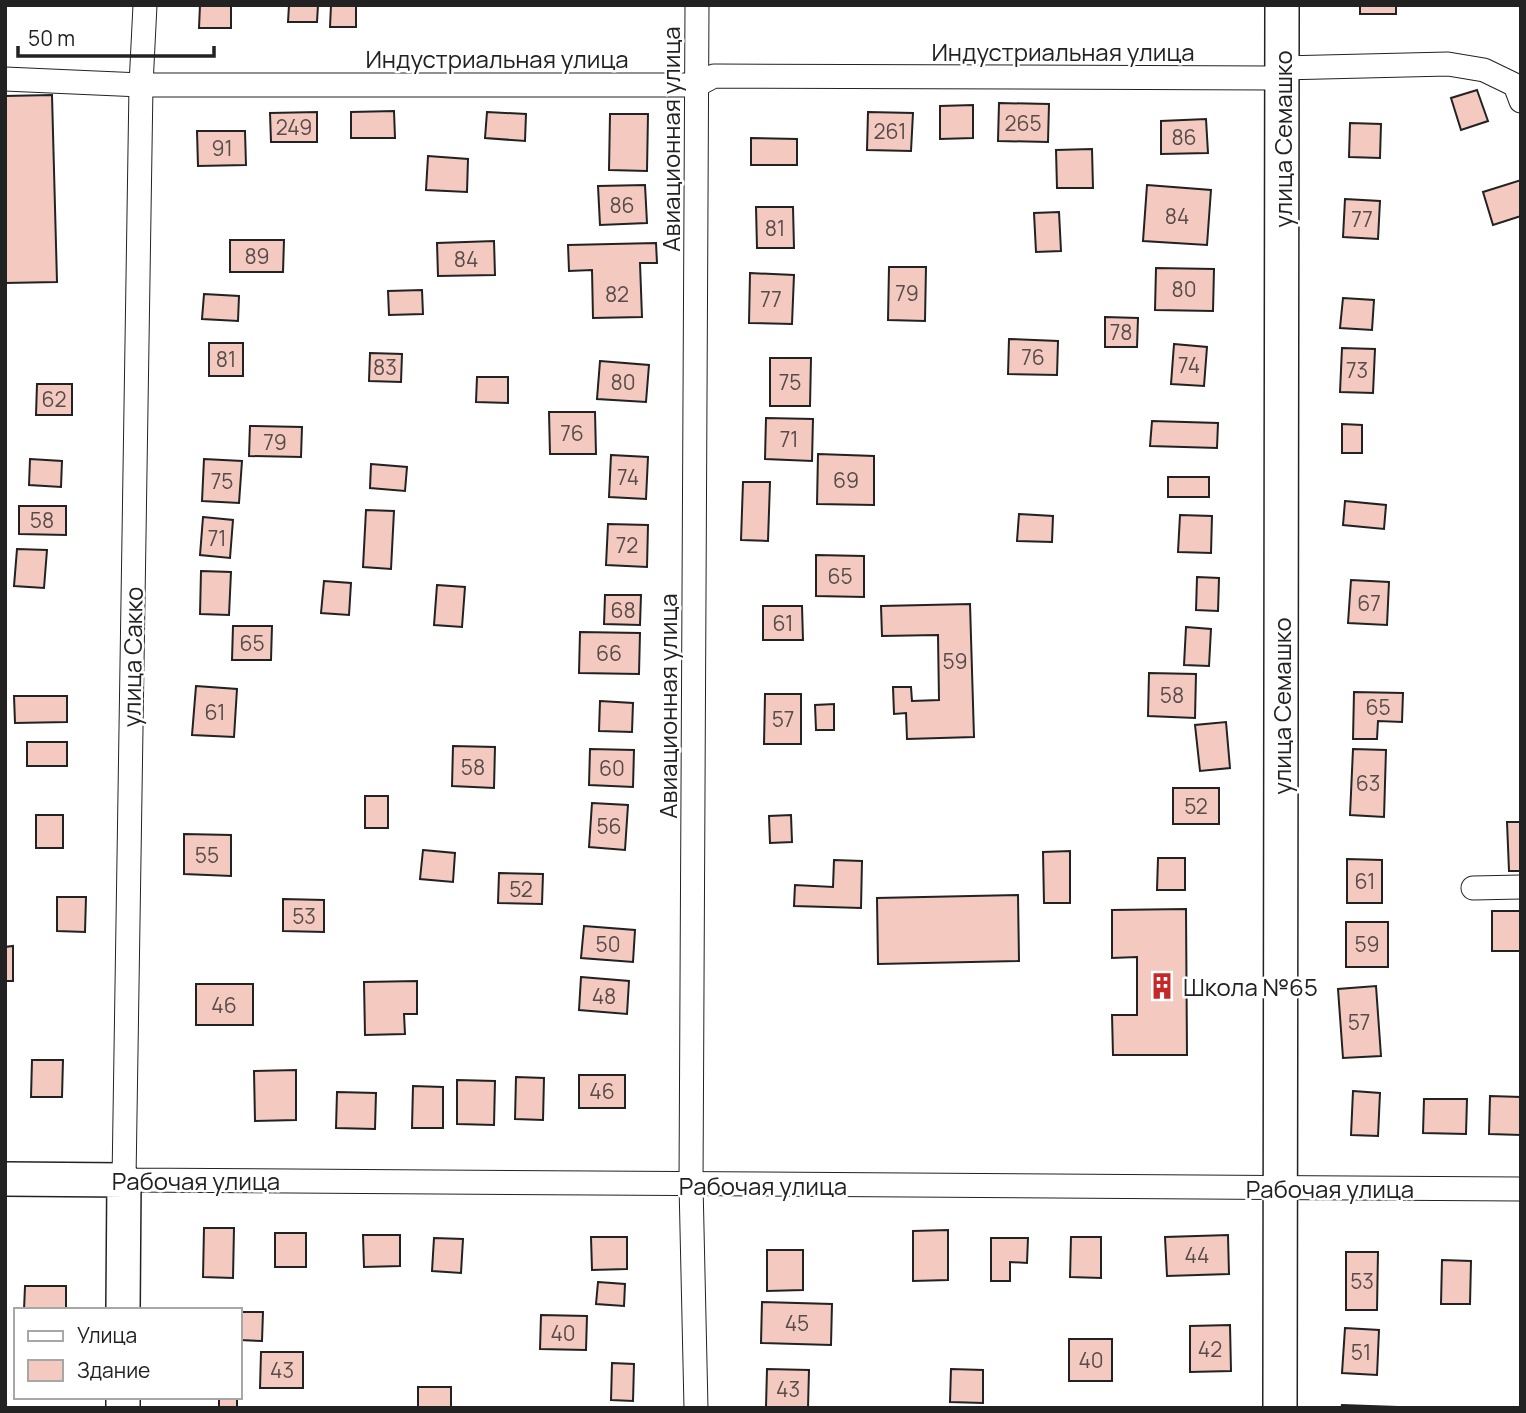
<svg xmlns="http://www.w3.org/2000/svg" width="1526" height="1413" font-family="Manrope,sans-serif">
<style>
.building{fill:#f3c9c0;stroke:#222;stroke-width:2}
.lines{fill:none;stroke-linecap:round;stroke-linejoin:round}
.street-casing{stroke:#222;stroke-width:25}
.secondary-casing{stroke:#222;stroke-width:36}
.street{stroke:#fff;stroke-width:23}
.secondary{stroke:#fff;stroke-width:33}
.labels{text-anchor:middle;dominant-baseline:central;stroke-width:5;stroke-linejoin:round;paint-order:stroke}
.number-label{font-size:21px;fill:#564c4a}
.street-label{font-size:24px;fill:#222;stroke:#fff}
.poi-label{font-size:24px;fill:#222;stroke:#fff;text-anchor:start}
</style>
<rect width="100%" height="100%" fill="#fff"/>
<g class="building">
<polygon points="200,5 231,5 231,28 199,28"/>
<polygon points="289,5 318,5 317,22 288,22"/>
<polygon points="331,5 356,5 356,27 330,27"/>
<rect x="1360" y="5" width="36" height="9"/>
<polygon points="1477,90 1488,121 1461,130 1451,98"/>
<polygon points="52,95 57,282 5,283 5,96"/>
<polygon points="999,103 1049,104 1048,142 998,141"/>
<polygon points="973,105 973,138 940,139 940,106"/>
<polygon points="394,111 395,138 351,138 351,112"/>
<polygon points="317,112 317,142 271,142 270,113"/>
<polygon points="487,112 526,114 525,141 485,138"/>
<polygon points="868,112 913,113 911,151 867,150"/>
<polygon points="610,114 648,114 647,171 609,170"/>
<polygon points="1206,119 1208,153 1161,154 1161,121"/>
<polygon points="1350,123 1381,124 1380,158 1349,157"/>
<polygon points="197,131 245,131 246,165 198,166"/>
<polygon points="751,138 797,139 797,165 751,165"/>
<polygon points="1092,149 1093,188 1057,188 1056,150"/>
<polygon points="428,156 468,159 467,192 426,190"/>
<polygon points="1521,180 1521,216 1493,225 1483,192"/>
<polygon points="645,185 647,223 600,225 598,186"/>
<polygon points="1147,185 1211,190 1207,245 1143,241"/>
<polygon points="1345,199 1380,201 1378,239 1343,237"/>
<polygon points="756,207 793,207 794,248 757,248"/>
<polygon points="1059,212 1061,251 1036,252 1034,213"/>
<polygon points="230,240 284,240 283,272 230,272"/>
<polygon points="494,241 495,275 438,276 437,243"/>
<polygon points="656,243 657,263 640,263 642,317 593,318 592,270 569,271 568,245"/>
<polygon points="889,267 926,267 925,321 888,320"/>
<polygon points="1156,268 1214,269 1213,311 1155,310"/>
<polygon points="750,273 794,275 792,324 749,323"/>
<polygon points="422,290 423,314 389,315 388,291"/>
<polygon points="204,294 239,296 238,321 202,319"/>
<polygon points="1343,298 1374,300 1372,330 1340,328"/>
<polygon points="1105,317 1138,318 1137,347 1105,347"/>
<polygon points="1009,339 1058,341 1057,375 1008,374"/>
<rect x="209" y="343" width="34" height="33"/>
<polygon points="1174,344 1207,347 1204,386 1171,384"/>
<polygon points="1342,348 1375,349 1373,393 1340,392"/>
<polygon points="370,353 402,354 401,382 369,381"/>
<polygon points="770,358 811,358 810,406 770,406"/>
<polygon points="600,361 649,365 646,402 597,399"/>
<polygon points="477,377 508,377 508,403 476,402"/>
<polygon points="37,384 72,384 72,415 36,415"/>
<polygon points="549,412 595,412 596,454 550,454"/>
<polygon points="766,418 813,419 812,461 765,459"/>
<polygon points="1152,421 1218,423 1217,448 1150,446"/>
<polygon points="1342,424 1362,425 1362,453 1342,453"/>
<polygon points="250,426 302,427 301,457 249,456"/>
<polygon points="818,454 874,456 874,505 817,504"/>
<polygon points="611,455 648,457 646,499 609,497"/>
<polygon points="30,459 62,461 61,487 29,485"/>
<polygon points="204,459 242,461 239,503 202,501"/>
<polygon points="371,464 407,467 405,491 370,488"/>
<rect x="1168" y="477" width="41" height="20"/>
<polygon points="743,482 770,482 768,541 741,540"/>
<polygon points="1345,501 1386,505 1384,529 1343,525"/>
<polygon points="19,506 66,506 66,535 19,534"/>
<polygon points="366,510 394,511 391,569 363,567"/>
<polygon points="1019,514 1053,516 1052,542 1017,541"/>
<polygon points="1180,515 1212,516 1211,553 1178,552"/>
<polygon points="203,517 233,520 230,558 200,555"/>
<polygon points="608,524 648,525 647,567 606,565"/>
<polygon points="17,549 47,550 44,588 14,586"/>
<polygon points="816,555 864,556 864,597 816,596"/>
<polygon points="201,571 231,572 229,615 200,614"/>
<polygon points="1197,577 1219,578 1218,611 1196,610"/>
<polygon points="1351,580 1389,582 1387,625 1348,623"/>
<polygon points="324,581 351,583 349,615 321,613"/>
<polygon points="437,585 465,587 462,627 434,625"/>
<polygon points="605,595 641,595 640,625 604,624"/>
<polygon points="970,604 974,737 907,739 906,713 894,714 893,687 911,687 912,701 939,700 938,635 882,636 881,606"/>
<polygon points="763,606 802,606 803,640 763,640"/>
<polygon points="233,626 272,626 271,660 232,660"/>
<polygon points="1186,627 1211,629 1209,666 1184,665"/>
<polygon points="580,632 640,633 639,674 579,673"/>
<polygon points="1149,673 1196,674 1195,718 1148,716"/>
<polygon points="196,686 237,689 234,737 192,735"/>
<polygon points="1354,692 1403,693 1402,722 1378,721 1377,739 1353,739"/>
<polygon points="765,694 801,694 801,744 764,744"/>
<polygon points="14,696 67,696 67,722 15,723"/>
<polygon points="600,701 633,703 632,732 599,731"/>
<polygon points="834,704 834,730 816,730 815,705"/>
<polygon points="1226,722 1230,768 1200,771 1195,725"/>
<rect x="27" y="742" width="40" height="24"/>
<polygon points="453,746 495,747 494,788 452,786"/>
<polygon points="590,749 634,750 633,787 589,785"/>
<polygon points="1353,749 1386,750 1384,817 1350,815"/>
<rect x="1173" y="788" width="46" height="36"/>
<rect x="365" y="796" width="23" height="32"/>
<polygon points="592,803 628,805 625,850 589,847"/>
<rect x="36" y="815" width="27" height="33"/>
<polygon points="791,815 792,842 770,843 769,816"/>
<polygon points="1507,822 1521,822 1521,871 1509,871"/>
<polygon points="184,834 231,835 231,876 184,874"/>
<polygon points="423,850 455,853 453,882 420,879"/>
<polygon points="1070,851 1070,903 1044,903 1043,852"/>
<polygon points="1158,858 1185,858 1185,890 1157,890"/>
<polygon points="1347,859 1382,860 1382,903 1347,903"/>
<polygon points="834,860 862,861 861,908 794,906 795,885 833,887"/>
<polygon points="499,873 543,874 542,904 498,903"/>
<polygon points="1018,895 1019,961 878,964 877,898"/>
<polygon points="57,897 86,897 85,932 57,931"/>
<polygon points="283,899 324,900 324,932 283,931"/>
<polygon points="1186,909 1187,1055 1113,1055 1112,1015 1137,1015 1137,957 1112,958 1112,910"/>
<rect x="1492" y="911" width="29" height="40"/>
<rect x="1346" y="922" width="42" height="45"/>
<polygon points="584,926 635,930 633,962 581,958"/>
<polygon points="13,946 13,981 5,981 5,947"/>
<polygon points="581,977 629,981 627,1014 579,1010"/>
<polygon points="417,981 417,1014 404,1014 405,1034 365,1035 364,982"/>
<rect x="196" y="984" width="57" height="41"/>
<polygon points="1376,986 1381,1056 1343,1058 1338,989"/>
<polygon points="32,1060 63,1060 62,1097 31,1097"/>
<polygon points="296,1070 296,1120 255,1121 254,1071"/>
<rect x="579" y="1075" width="46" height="33"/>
<polygon points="516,1077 544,1078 543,1120 515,1119"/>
<polygon points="457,1080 495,1081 494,1125 457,1124"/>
<polygon points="413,1086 443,1087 443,1128 412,1128"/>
<polygon points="1353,1091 1380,1093 1378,1136 1351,1135"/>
<polygon points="337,1092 376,1093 375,1129 336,1128"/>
<polygon points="1490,1096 1521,1097 1521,1135 1489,1134"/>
<polygon points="1424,1099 1467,1099 1466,1134 1423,1133"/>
<polygon points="204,1228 234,1228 233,1278 203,1277"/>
<polygon points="948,1230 948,1280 913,1281 913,1231"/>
<rect x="275" y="1233" width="31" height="34"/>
<polygon points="363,1235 400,1235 400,1266 364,1267"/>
<polygon points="1228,1235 1229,1274 1167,1276 1165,1237"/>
<polygon points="591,1237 627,1237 627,1269 592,1270"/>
<polygon points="1071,1237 1101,1237 1101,1278 1070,1277"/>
<polygon points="434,1238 463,1239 461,1273 432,1271"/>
<polygon points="991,1238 1028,1238 1027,1263 1010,1262 1010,1281 991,1281"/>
<polygon points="767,1250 803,1250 803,1290 767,1291"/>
<polygon points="1346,1252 1378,1252 1377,1310 1346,1310"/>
<polygon points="1442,1260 1471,1261 1470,1304 1441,1304"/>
<polygon points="598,1282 625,1284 624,1306 596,1304"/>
<polygon points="25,1286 66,1286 66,1310 24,1310"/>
<polygon points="762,1302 832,1304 831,1345 761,1343"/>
<polygon points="240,1312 263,1312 262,1341 240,1340"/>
<polygon points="541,1315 587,1316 586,1350 540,1349"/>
<polygon points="1230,1325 1231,1371 1190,1372 1190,1326"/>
<polygon points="1345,1328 1379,1330 1377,1375 1342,1373"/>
<rect x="1069" y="1339" width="43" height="42"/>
<polygon points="261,1352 303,1352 303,1388 260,1388"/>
<polygon points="612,1363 634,1364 633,1401 611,1400"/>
<polygon points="767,1369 809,1370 808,1408 766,1407"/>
<polygon points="951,1369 983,1370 983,1403 950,1402"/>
<rect x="418" y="1387" width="33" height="21"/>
<rect x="219" y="1397" width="18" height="11"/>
<polygon points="1342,1405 1397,1407 1397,1408 1341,1408"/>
</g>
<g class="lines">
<defs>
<g id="street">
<polyline points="145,5 141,85 124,1180 1521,1189"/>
<polyline points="1281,68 1448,64 1484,70 1515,85 1521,101"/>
<polyline points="5,79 141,85 697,85 714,76 1282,78"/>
<polyline points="1473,888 1521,887"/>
<polyline points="696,1408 691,1184 697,5"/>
</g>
<g id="secondary">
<polyline points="5,1179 124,1180 123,1310"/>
<polyline points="123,1408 123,1397"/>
<polyline points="1280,1408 1282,5"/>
</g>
</defs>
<use href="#street" class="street-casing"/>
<use href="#secondary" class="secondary-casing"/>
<use href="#street" class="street"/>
<use href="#secondary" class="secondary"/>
</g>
<defs>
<symbol id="building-bare" viewBox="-9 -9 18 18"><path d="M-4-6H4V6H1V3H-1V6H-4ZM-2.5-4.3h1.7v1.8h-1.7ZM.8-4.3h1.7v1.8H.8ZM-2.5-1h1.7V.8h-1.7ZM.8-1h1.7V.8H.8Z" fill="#c62828" stroke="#fff" stroke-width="2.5" paint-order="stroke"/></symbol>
</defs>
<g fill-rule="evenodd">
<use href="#building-bare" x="1143" y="967" width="38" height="38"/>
</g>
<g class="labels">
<g class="number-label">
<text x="1023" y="123">265</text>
<text x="294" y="127">249</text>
<text x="890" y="131">261</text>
<text x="1184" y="137">86</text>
<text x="222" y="148">91</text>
<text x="622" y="205">86</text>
<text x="1177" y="216">84</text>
<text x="1362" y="219">77</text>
<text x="775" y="228">81</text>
<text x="257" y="256">89</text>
<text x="466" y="259">84</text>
<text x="1184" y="289">80</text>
<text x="907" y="293">79</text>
<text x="617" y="294">82</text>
<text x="771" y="299">77</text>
<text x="1121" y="332">78</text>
<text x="1033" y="357">76</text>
<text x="226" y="359">81</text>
<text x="1189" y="365">74</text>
<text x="385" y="367">83</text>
<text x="1357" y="370">73</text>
<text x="623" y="382">80</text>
<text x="790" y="382">75</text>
<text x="54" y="399">62</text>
<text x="572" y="433">76</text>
<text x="789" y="439">71</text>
<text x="275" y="442">79</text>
<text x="628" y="477">74</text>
<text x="846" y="480">69</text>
<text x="222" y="481">75</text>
<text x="42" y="520">58</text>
<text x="217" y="538">71</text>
<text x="627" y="545">72</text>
<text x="840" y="576">65</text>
<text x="1369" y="603">67</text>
<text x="623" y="610">68</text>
<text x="783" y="623">61</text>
<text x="252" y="643">65</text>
<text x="609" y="653">66</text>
<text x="955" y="661">59</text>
<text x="1172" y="695">58</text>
<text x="1378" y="707">65</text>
<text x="215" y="712">61</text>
<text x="783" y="719">57</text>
<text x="473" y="767">58</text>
<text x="612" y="768">60</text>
<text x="1368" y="783">63</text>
<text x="1196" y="806">52</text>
<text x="609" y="826">56</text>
<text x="207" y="855">55</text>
<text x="1365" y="881">61</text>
<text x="521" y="889">52</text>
<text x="304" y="916">53</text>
<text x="608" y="944">50</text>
<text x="1367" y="944">59</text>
<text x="604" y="996">48</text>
<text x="224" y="1005">46</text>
<text x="1359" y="1022">57</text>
<text x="602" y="1091">46</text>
<text x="1197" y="1255">44</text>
<text x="1362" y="1281">53</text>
<text x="797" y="1323">45</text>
<text x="563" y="1333">40</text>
<text x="1210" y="1349">42</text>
<text x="1361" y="1352">51</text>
<text x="1091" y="1360">40</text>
<text x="282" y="1370">43</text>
<text x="788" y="1389">43</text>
</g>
<g class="street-label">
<text x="1063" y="51">Индустриальная улица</text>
<text x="497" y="58">Индустриальная улица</text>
<text transform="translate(670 139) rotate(-90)">Авиационная улица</text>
<text transform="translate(1282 139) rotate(-90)">улица Семашко</text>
<text transform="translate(132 657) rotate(-89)">улица Сакко</text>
<text transform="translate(667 706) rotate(-90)">Авиационная улица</text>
<text transform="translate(1281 706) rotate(-90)">улица Семашко</text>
<text x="196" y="1180">Рабочая улица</text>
<text x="763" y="1185">Рабочая улица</text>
<text x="1330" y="1188">Рабочая улица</text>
</g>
<g class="poi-label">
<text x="1183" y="986">Школа №65</text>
</g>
</g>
<rect width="1526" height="1413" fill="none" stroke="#222222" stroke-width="14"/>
<rect x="14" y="1308" width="228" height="91" fill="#ffffff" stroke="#a7a7a7" stroke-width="2"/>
<rect x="28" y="1331" width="35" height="10" fill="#ffffff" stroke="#a7a7a7" stroke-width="2"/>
<text x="77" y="1343" font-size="21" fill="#222222">Улица</text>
<rect x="28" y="1360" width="35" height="21" fill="#f3c9c0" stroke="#a7a7a7" stroke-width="2"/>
<text x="77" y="1378" font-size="21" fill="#222222">Здание</text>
<path d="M18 46v10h196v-10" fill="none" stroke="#222222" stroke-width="3.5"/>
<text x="28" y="46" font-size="21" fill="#222222" stroke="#ffffff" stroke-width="5" paint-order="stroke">50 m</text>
</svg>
